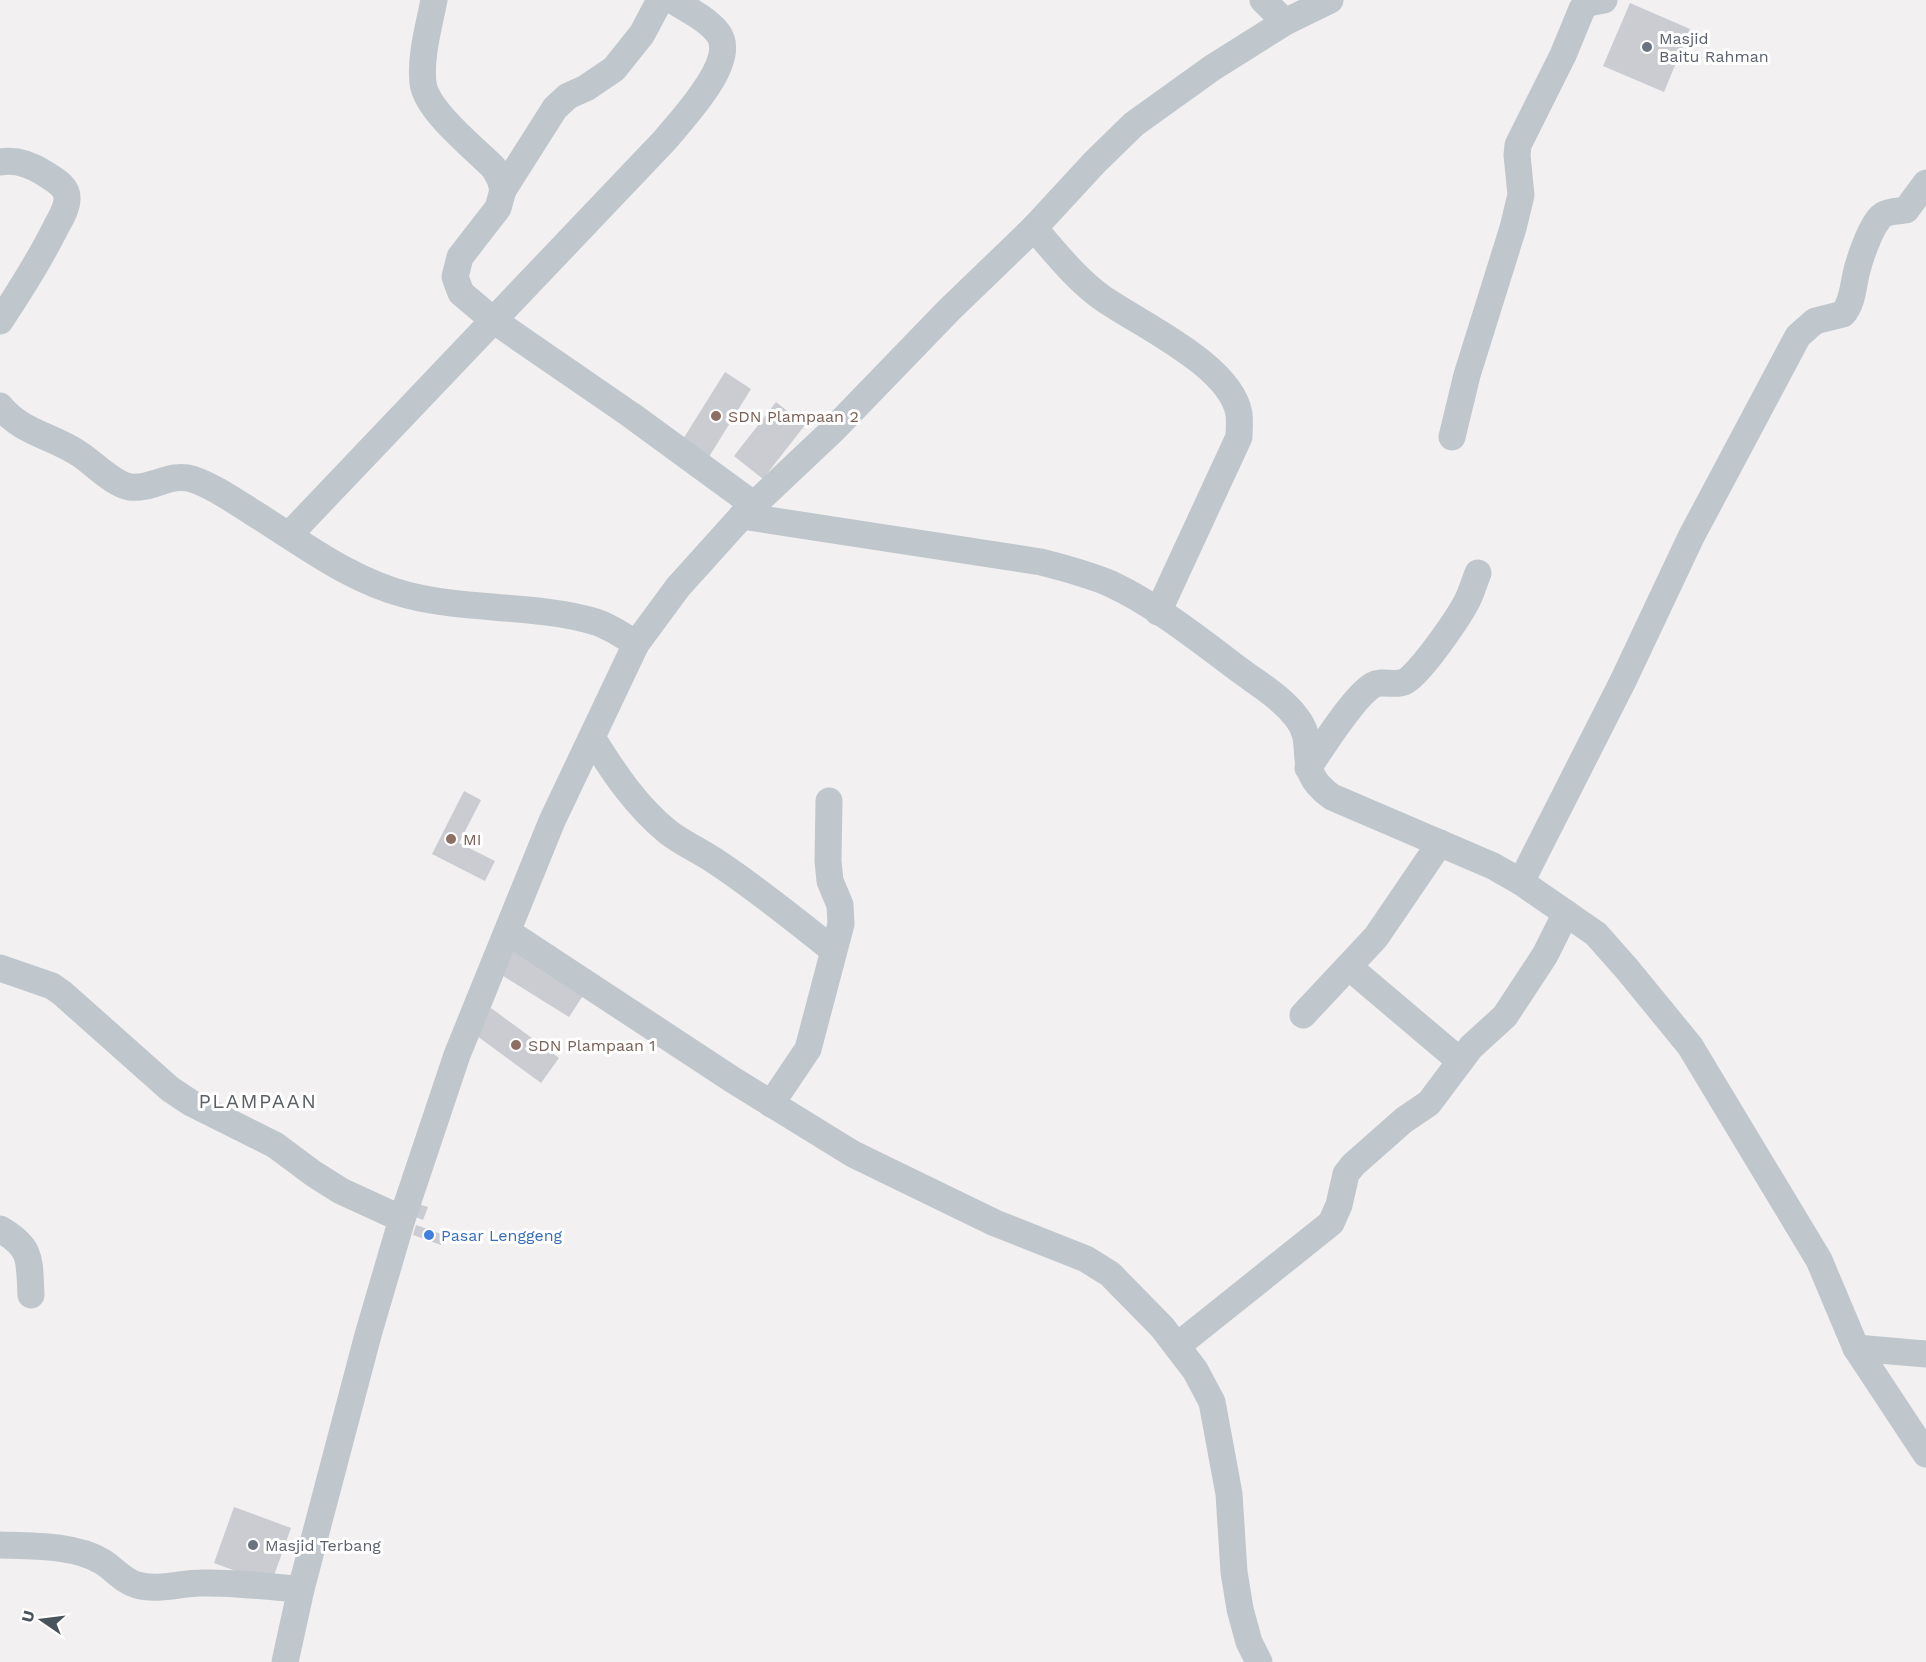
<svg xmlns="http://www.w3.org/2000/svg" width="1926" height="1662" font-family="'Work Sans',sans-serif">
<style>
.building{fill:#caccd2}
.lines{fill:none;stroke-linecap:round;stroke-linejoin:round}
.minor{stroke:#bfc7cd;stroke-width:27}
.worship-dot{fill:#6b7280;stroke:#fff;stroke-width:2}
.education-dot{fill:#8d6e63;stroke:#fff;stroke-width:2}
.shop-dot{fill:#3f7fe0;stroke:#fff;stroke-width:2}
.labels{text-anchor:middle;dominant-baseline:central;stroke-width:6;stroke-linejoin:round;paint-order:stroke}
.worship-label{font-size:16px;fill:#5b616d;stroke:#fff;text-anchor:start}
.education-label{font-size:16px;fill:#785e54;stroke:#fff;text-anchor:start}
.shop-label{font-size:16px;fill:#366cbe;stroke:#fff;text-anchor:start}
.quarter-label{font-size:20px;letter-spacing:1.5px;fill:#5c6064;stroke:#fff}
</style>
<rect width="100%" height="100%" fill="#f2f0f0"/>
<g class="building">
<polygon points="1630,3 1690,29 1664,92 1603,66"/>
<polygon points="725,372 751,389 707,460 680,444"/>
<polygon points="776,402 805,425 763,479 734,456"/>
<polygon points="464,791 481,800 459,843 495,861 485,881 432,854"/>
<polygon points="513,946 586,991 569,1017 497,972"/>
<polygon points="491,1008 559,1058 541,1083 473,1033"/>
<polygon points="415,1203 428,1207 423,1220 411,1215"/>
<polygon points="416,1225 444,1235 441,1245 413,1235"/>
<polygon points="234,1507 291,1528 271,1584 214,1563"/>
</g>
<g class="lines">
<g class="minor">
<path d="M 434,0 C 429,26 420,56 423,83 C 426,110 474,148 494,168 L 500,179 L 503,190 L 498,208 L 460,257 L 455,277 L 461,293 L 493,320 L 631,415 L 754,505"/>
<polyline points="1263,0 1285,22"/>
<path d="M 0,162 C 16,159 30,164 44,173 C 53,179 68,186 67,199 C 67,209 59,221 55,229 C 39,261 20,291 0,321"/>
<polyline points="503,190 555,108 568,96 586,88 614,69 642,34 660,0"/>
<path d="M 1034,228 C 1055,252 1075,278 1101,297 C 1139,324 1231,365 1239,414 C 1240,422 1239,430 1239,437 L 1158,612"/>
<path d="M 0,406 C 23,434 52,435 81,455 C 94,464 115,485 130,487 C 152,490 170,472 192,479 C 213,486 233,500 252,512 C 302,543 349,580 407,595 C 469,611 535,604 596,622 C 611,627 624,636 636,644"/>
<polyline points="1452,437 1467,375 1513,228 1521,195 1517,155 1518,145 1563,55 1582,9 1588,3 1604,0"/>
<path d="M 742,516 L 1041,562 C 1064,568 1088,574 1111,584 C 1156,605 1201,641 1241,671 C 1260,685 1282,698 1297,718 C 1319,746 1292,769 1332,797 L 1493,866 L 1521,882 L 1596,934 L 1627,969 L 1690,1046 L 1819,1260 L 1856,1348 L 1926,1454"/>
<path d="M 289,535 L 665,140 C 682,119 739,61 718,33 C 707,19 687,9 672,0"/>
<path d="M 593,739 C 614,773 637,807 668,832 C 682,843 700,851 715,861 C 756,888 794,919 833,950"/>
<path d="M 1308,768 C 1322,748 1353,697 1373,685 C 1382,680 1394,686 1404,682 C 1418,677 1458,618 1466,603 C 1471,594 1474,583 1478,573"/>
<path d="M 1521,882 L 1623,681 L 1691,537 L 1798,336 L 1815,321 L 1843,314 C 1852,304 1853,288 1856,274 C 1859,261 1872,221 1883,215 C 1889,211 1899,211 1906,210 L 1926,183"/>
<polyline points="508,932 733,1080 853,1154 995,1223 1086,1259 1110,1274 1162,1327 1195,1370 1212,1402 1229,1494 1234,1572 1240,1609 1249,1642 1259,1662"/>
<polyline points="1349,967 1460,1061"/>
<polyline points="0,968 52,986 62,993 170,1089 191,1103 275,1145 314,1174 341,1191 402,1219"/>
<polyline points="1303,1015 1376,937 1440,843"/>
<polyline points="771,1104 808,1049 841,924 840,905 830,881 828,861 829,801"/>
<path d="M 0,1229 C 33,1248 29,1260 31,1295"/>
<polyline points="1177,1346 1331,1223 1339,1205 1346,1174 1353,1165 1404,1120 1429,1103 1471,1047 1505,1016 1545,955 1566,913"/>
<polyline points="1856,1348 1926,1354"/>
<path d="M 0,1545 C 32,1546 75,1545 103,1562 C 114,1569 123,1581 137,1585 C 157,1591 181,1583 201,1583 C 234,1582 268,1587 301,1589"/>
<polyline points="285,1662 301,1589 368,1335 402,1219 457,1055 552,821 636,644 678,587 742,516 832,431 949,310 1034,228 1095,162 1134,124 1212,68 1285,22 1330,0"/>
</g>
</g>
<g class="worship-dot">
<circle cx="1647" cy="47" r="6"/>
<circle cx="253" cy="1545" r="6"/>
</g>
<g class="education-dot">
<circle cx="716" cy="416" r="6"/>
<circle cx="451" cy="839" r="6"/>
<circle cx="516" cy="1045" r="6"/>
</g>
<circle class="shop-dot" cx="429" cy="1235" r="6"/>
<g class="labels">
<g class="worship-label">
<text x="1659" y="38">Masjid<tspan x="1659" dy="18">Baitu Rahman</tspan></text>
<text x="265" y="1545">Masjid Terbang</text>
</g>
<g class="education-label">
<text x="728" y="416">SDN Plampaan 2</text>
<text x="463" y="839">MI</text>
<text x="528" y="1045">SDN Plampaan 1</text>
</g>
<g class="shop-label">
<text x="441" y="1235">Pasar Lenggeng</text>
</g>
<g class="quarter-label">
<text x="258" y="1101">PLAMPAAN</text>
</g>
</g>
<g transform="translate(42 1620) rotate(284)" stroke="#ffffff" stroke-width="4.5" paint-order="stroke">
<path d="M0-4.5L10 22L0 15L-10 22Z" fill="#49535c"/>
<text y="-9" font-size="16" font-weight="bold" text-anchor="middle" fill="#49535c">U</text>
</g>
</svg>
